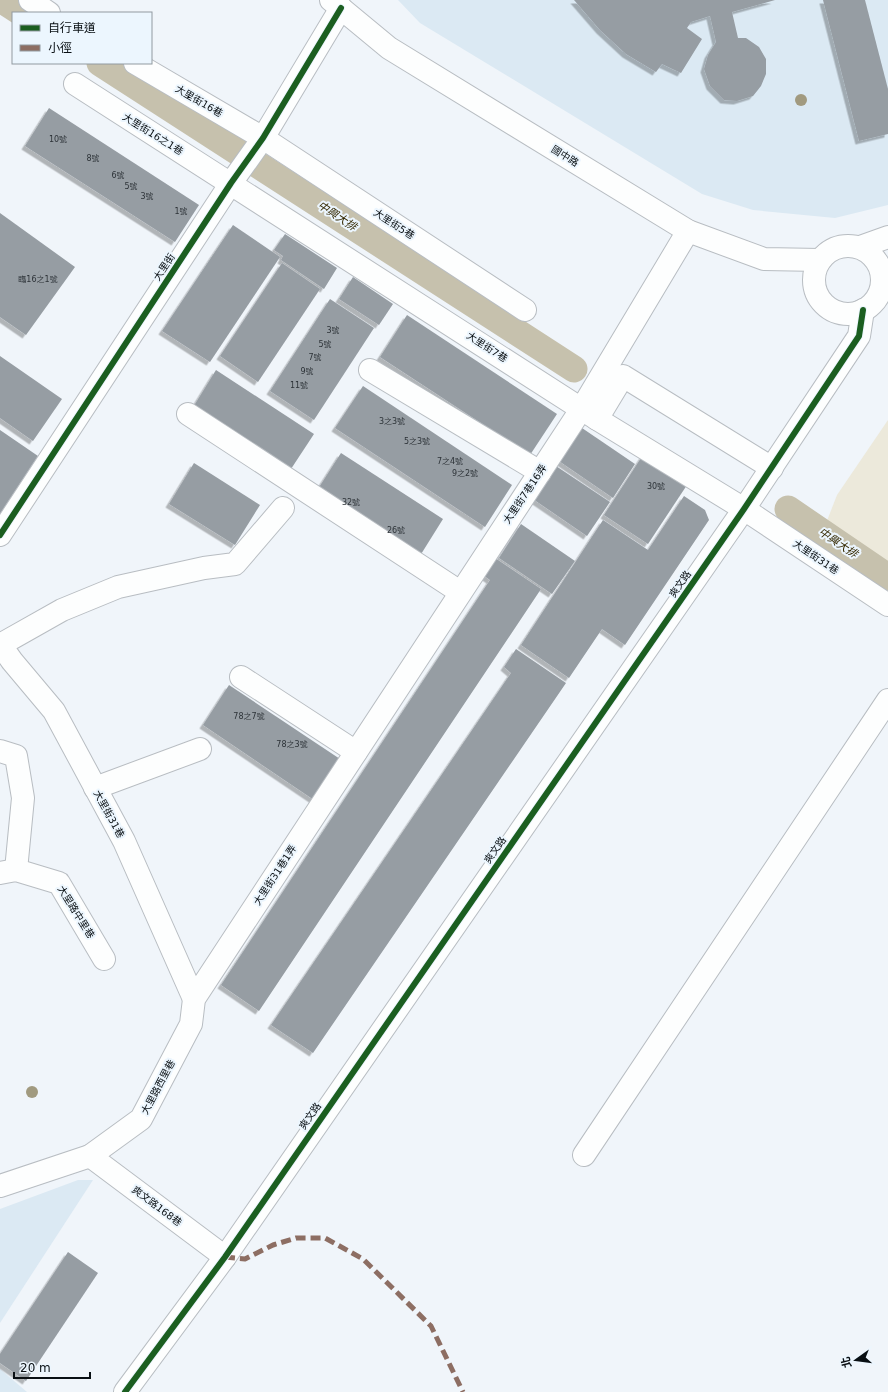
<svg xmlns="http://www.w3.org/2000/svg" width="888" height="1392" font-family="'DejaVu Sans','Noto Sans TC',sans-serif">
<style>
.built{fill:#dbe9f3}
.green{fill:#ece9db}
.lines{fill:none;stroke-linecap:round;stroke-linejoin:round}
.canal{stroke:#c6c1ad;stroke-width:27}
.building{fill:#969da3;filter:url(#shadow)}
.minor-casing{stroke:#b8bdc2;stroke-width:24}
.minor{stroke:#fdfefe;stroke-width:22}
.quiet{stroke:#8d6e63;stroke-width:5;stroke-dasharray:10 5;stroke-linecap:butt}
.cycleway-casing{stroke:#ecf6fe;stroke-width:8}
.cycleway{stroke:#1b5e20;stroke-width:6}
.tree{fill:#a19a7f}
.labels{text-anchor:middle;dominant-baseline:central;stroke-width:4;stroke-linejoin:round;paint-order:stroke}
.number-label{font-size:8px;fill:#2c3237}
.street-label{font-size:10px;fill:#090f13;stroke:#ecf6fe}
.water-label{font-size:11px;font-style:italic;fill:#342800;stroke:#ecf6fe}
</style>
<defs>
<filter id="shadow"><feDropShadow dx="-3.5" dy="3.5" stdDeviation="0" flood-color="#0004"/></filter>
</defs>
<rect width="100%" height="100%" fill="#f0f5fa"/>
<g class="built">
<polygon points="398,0 888,0 888,205 835,218 753,210 702,194 420,23"/>
<polygon points="78,1180 93,1180 0,1323 0,1209"/>
<polygon points="0,1369 27,1392 0,1392"/>
</g>
<polygon class="green" points="888,420 888,572 823,531 837,495"/>
<g class="lines">
<g class="canal">
<polyline points="2,0 22,13"/>
<polyline points="100,63 574,369"/>
<polyline points="788,509 888,577"/>
</g>
</g>
<g class="building">
<polygon points="574,0 775,0 732,12 738,38 746,38 759,47 766,59 766,74 761,86 753,96 737,101 724,100 710,86 704,69 708,55 716,42 710,16 691,22 687,28 702,39 681,73 662,64 656,72 626,54 600,30"/>
<polygon points="823,0 865,0 888,89 888,134 859,141"/>
<polygon points="49,108 199,205 175,242 25,146"/>
<polygon points="0,213 75,267 26,335 0,317"/>
<polygon points="233,225 280,257 210,362 162,331"/>
<polygon points="285,234 337,268 324,289 281,260 283,256 274,250"/>
<polygon points="282,263 320,289 258,382 220,356"/>
<polygon points="353,277 393,304 379,325 339,299"/>
<polygon points="330,299 374,328 314,420 270,391"/>
<polygon points="407,315 557,414 530,455 380,357"/>
<polygon points="0,356 62,399 33,441 0,418"/>
<polygon points="216,370 314,434 289,472 192,409"/>
<polygon points="363,386 512,485 485,527 335,428"/>
<polygon points="582,428 635,464 613,498 559,461"/>
<polygon points="0,430 38,456 0,514"/>
<polygon points="341,453 443,519 418,559 316,492"/>
<polygon points="643,455 687,485 648,544 604,515"/>
<polygon points="194,463 260,505 235,545 169,504"/>
<polygon points="556,466 610,502 587,536 533,499"/>
<polygon points="684,496 705,510 709,520 625,645 602,629 569,678 521,645 603,520 648,550"/>
<polygon points="521,524 575,561 552,594 499,558"/>
<polygon points="495,558 541,589 259,1011 221,985 490,580 483,575"/>
<polygon points="516,649 566,683 313,1053 271,1025 511,673 504,667"/>
<polygon points="229,685 343,761 317,802 203,725"/>
<polygon points="68,1252 98,1273 26,1381 0,1363 0,1354"/>
</g>
<g class="lines">
<defs>
<g id="minor">
<polyline points="30,0 49,13"/>
<polyline points="331,0 389,48 688,231 764,259 820,260"/>
<polyline points="135,63 263,138 525,310"/>
<polyline points="75,84 597,419 744,509 888,605"/>
<circle cx="848" cy="280" r="34"/>
<polyline points="860,247 888,237"/>
<polyline points="370,370 540,472"/>
<polyline points="188,414 460,592"/>
<polyline points="597,419 623,376 772,468"/>
<polyline points="0,535 231,183 263,138 341,8"/>
<polyline points="0,644 12,661 54,711 124,841 194,999"/>
<polyline points="0,645 62,610 118,587 204,568 235,564 283,508"/>
<polyline points="241,677 356,752"/>
<polyline points="0,751 16,756 23,798 16,870"/>
<polyline points="95,788 200,749"/>
<polyline points="0,873 16,870 59,883 104,959"/>
<polyline points="584,1155 888,700"/>
<polyline points="90,1156 225,1257"/>
<polyline points="0,1186 90,1156 141,1119 191,1024 194,999 582,408 688,231"/>
<polyline points="125,1392 225,1257 744,509 859,336 863,310"/>
</g>
</defs>
<use href="#minor" class="minor-casing"/>
<use href="#minor" class="minor"/>
<polyline class="quiet" points="225,1257 245,1259 273,1245 296,1238 325,1238 363,1259 431,1326 463,1392"/>
<defs>
<g id="cycleway">
<polyline points="0,535 231,183 263,138 341,8"/>
<polyline points="125,1392 225,1257 744,509 859,336 863,310"/>
</g>
</defs>
<use href="#cycleway" class="cycleway-casing"/>
<use href="#cycleway" class="cycleway"/>
</g>
<g class="tree">
<circle cx="801" cy="100" r="6"/>
<circle cx="32" cy="1092" r="6"/>
</g>
<g class="labels">
<g class="number-label">
<text x="58" y="139">10號</text>
<text x="93" y="158">8號</text>
<text x="118" y="175">6號</text>
<text x="131" y="186">5號</text>
<text x="147" y="196">3號</text>
<text x="181" y="211">1號</text>
<text x="38" y="279">臨16之1號</text>
<text x="333" y="330">3號</text>
<text x="325" y="344">5號</text>
<text x="315" y="357">7號</text>
<text x="307" y="371">9號</text>
<text x="299" y="385">11號</text>
<text x="392" y="421">3之3號</text>
<text x="417" y="441">5之3號</text>
<text x="450" y="461">7之4號</text>
<text x="465" y="473">9之2號</text>
<text x="656" y="486">30號</text>
<text x="351" y="502">32號</text>
<text x="396" y="530">26號</text>
<text x="249" y="716">78之7號</text>
<text x="292" y="744">78之3號</text>
</g>
<g class="street-label">
<text transform="translate(199 101) rotate(30)">大里街16巷</text>
<text transform="translate(153 134) rotate(32)">大里街16之1巷</text>
<text transform="translate(565 156) rotate(32)">國中路</text>
<text transform="translate(394 224) rotate(33)">大里街5巷</text>
<text transform="translate(164 267) rotate(-57)">大里街</text>
<text transform="translate(487 347) rotate(33)">大里街7巷</text>
<text transform="translate(525 494) rotate(-56)">大里街7巷16弄</text>
<text transform="translate(816 557) rotate(34)">大里街31巷</text>
<text transform="translate(680 584) rotate(-55)">爽文路</text>
<text transform="translate(109 814) rotate(61)">大里街31巷</text>
<text transform="translate(495 850) rotate(-55)">爽文路</text>
<text transform="translate(275 875) rotate(-57)">大里街31巷1弄</text>
<text transform="translate(76 912) rotate(58)">大里路中里巷</text>
<text transform="translate(158 1087) rotate(-62)">大里路西里巷</text>
<text transform="translate(310 1116) rotate(-55)">爽文路</text>
<text transform="translate(157 1206) rotate(37)">爽文路168巷</text>
</g>
<g class="water-label">
<text transform="translate(337 216) rotate(33)">中興大排</text>
<text transform="translate(838 543) rotate(34)">中興大排</text>
</g>
</g>
<rect x="12" y="12" width="140" height="52" fill="#ecf6fe" stroke="#919aa0"/>
<rect x="20" y="25" width="20" height="6" fill="#1b5e20" stroke="#919aa0"/>
<text x="48" y="32" font-size="12" fill="#090f13">自行車道</text>
<rect x="20" y="45" width="20" height="6" fill="#8d6e63" stroke="#919aa0"/>
<text x="48" y="52" font-size="12" fill="#090f13">小徑</text>
<g transform="translate(856 1360) rotate(256)" stroke="#ecf6fe" stroke-width="3" paint-order="stroke">
<path d="M0-3L7 15L0 10L-7 15Z" fill="#090f13"/>
<text y="-6" font-size="11" font-weight="bold" text-anchor="middle" fill="#090f13">北</text>
</g>
<path d="M14 1372v6h76v-6" fill="none" stroke="#090f13" stroke-width="2"/>
<text x="20" y="1372" font-size="12" fill="#090f13" stroke="#ecf6fe" stroke-width="3" paint-order="stroke">20 m</text>
</svg>
